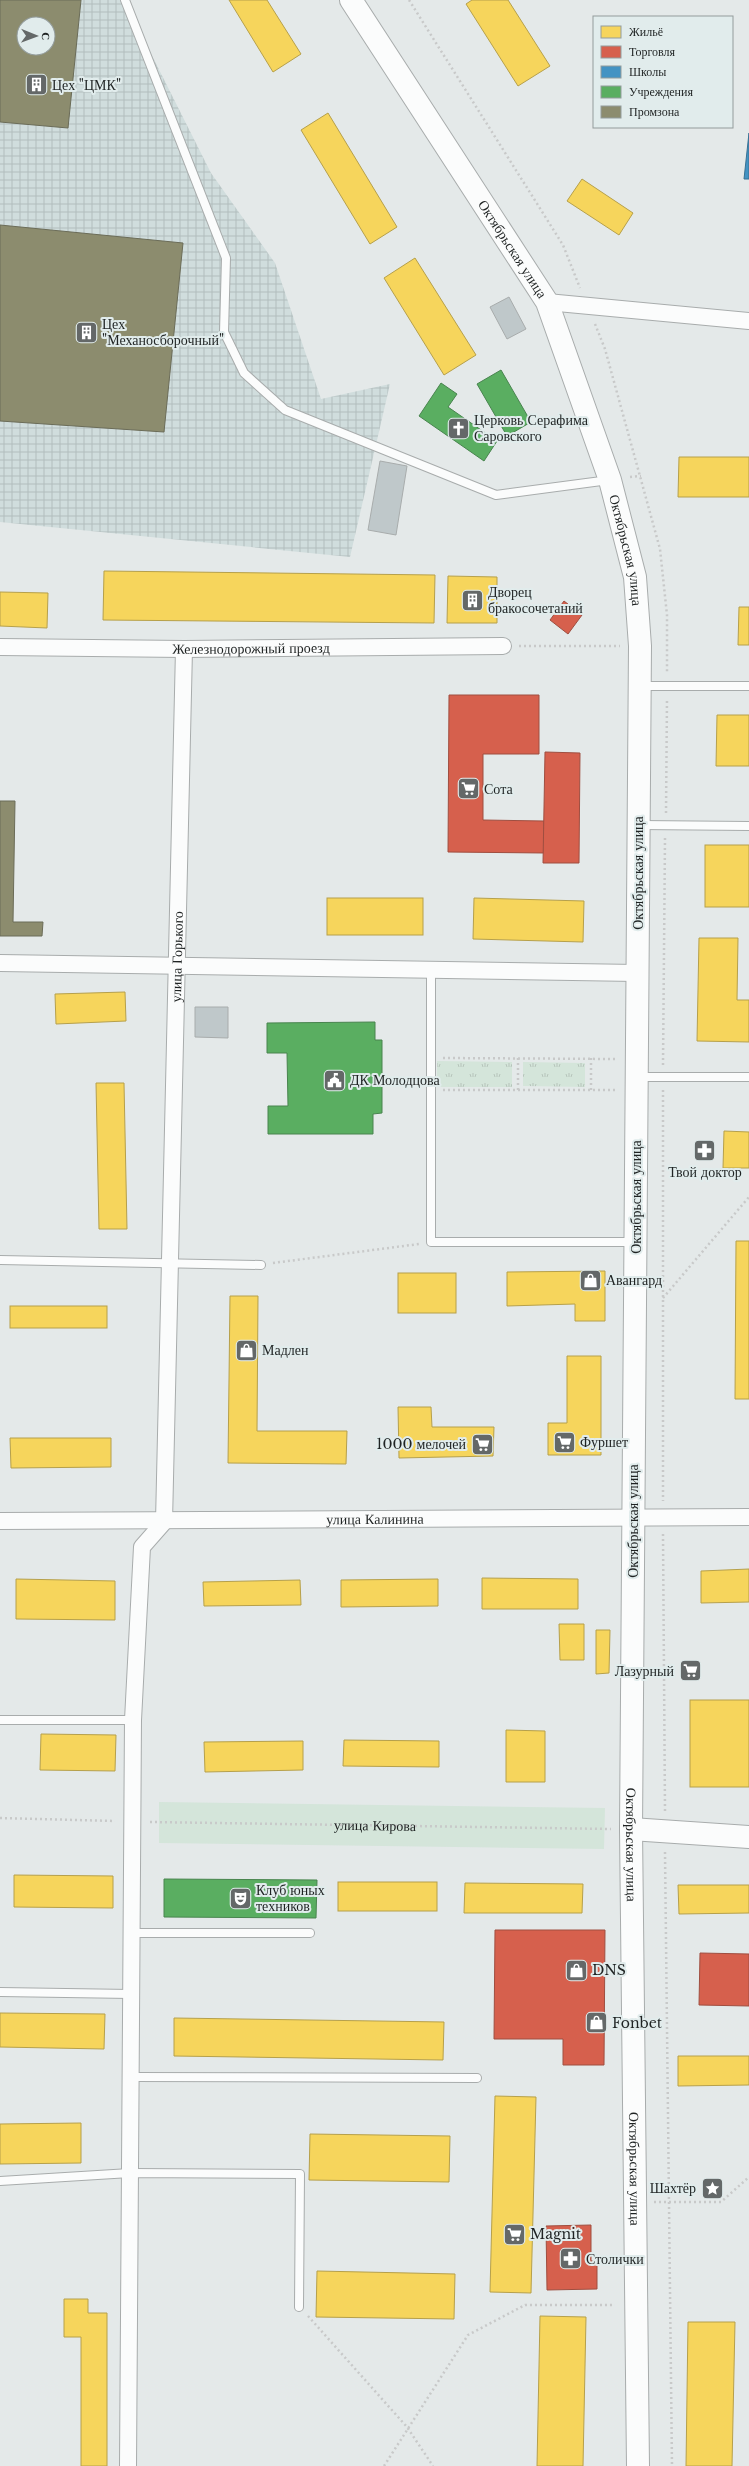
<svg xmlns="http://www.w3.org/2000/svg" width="749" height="2466" font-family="'Libre Baskerville',serif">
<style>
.industrial{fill:url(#industrial-grid);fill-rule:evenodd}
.grass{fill:url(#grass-tufts)}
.park{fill:#d4e5da}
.homes{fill:#f6d55c;stroke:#b6a04b}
.shops{fill:#d6604d;stroke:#9f4e40}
.schools{fill:#4393c3;stroke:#387193}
.public{fill:#5aae61;stroke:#48844e}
.industry{fill:#8c8c6e;stroke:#6b6c58;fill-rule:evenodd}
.building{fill:#bfc8ca;stroke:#a8acac}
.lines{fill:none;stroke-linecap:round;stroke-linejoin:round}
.lane-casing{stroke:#a8acac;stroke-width:10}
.street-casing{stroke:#a8acac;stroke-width:18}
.secondary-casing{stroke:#a8acac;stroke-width:24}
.path{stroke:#c8c9c9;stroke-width:2.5;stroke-dasharray:2 3;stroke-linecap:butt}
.lane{stroke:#fbfcfc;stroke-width:8}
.street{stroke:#fbfcfc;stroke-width:16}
.secondary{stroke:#fbfcfc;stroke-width:22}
.labels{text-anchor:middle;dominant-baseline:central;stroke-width:4;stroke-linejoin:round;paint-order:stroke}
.poi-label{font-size:14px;fill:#1f2323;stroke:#e1ecec;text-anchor:start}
.street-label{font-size:14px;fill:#1f2323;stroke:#e1ecec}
</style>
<defs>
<pattern id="industrial-grid" width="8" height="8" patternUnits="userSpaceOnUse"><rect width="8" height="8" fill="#d0dddd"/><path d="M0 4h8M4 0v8" fill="none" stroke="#b2bdbd"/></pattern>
<pattern id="grass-tufts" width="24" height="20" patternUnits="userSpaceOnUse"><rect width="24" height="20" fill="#d4e5da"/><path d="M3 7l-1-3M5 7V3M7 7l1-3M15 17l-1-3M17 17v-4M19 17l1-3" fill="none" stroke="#b6c4bb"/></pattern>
</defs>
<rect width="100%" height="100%" fill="#e4e9e9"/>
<path class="industrial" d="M 0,0 L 124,0 L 211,173 L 275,263 L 321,399 L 390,384 L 350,557 L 0,522 ZM 24,24 L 48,24 L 48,48 L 24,48 Z"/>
<g class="grass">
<polygon points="437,1061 512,1062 512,1087 437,1087"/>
<polygon points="523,1062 585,1063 585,1087 523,1086"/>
</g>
<polygon class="park" points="159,1802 605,1808 604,1849 159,1843"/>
<g class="homes">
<polygon points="229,0 267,0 301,54 273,72"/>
<polygon points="472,0 508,0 550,66 518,86 466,4"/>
<polygon points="328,113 397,227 370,244 301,130"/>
<polygon points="582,179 633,213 619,235 567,201"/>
<polygon points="415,258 476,355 444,375 384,278"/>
<polygon points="679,457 749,457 749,497 678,497"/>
<polygon points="104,571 435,575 434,623 103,620"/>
<polygon points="448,576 497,577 497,623 447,623"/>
<polygon points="0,592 48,593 47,628 0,626"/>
<polygon points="739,607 749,607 749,645 738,645"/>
<polygon points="717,715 749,715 749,766 716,766"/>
<rect x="705" y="845" width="44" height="62"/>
<rect x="327" y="898" width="96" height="37"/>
<polygon points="474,898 584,901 583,942 473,939"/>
<polygon points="699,938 738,938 737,1000 749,1000 749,1042 697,1041"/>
<polygon points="125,992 126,1021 56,1024 55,994"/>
<polygon points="96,1083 124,1083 127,1229 99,1229"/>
<polygon points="724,1131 749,1132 749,1168 723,1168"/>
<polygon points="736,1241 749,1241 749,1399 735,1399"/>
<polygon points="605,1271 605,1321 575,1321 575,1304 507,1306 507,1272"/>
<rect x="398" y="1273" width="58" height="40"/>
<polygon points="230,1296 258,1296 257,1431 347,1431 346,1464 228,1463"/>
<rect x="10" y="1306" width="97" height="22"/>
<polygon points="567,1356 601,1356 601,1455 548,1455 548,1423 567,1423"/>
<polygon points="398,1407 431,1407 432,1427 494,1427 493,1456 399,1458"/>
<polygon points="10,1438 111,1438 111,1467 11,1468"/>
<polygon points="749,1569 749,1602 701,1603 701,1571"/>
<polygon points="482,1578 578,1579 578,1609 482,1609"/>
<polygon points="16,1579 115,1581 115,1620 16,1619"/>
<polygon points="438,1579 438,1606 341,1607 341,1580"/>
<polygon points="300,1580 301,1605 204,1606 203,1582"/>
<polygon points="559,1624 584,1624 584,1660 560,1660"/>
<polygon points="596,1630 610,1630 609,1673 596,1674"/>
<rect x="690" y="1700" width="59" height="87"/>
<polygon points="506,1730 545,1731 545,1782 506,1782"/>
<polygon points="41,1734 116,1735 115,1771 40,1770"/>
<polygon points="344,1740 439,1741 439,1767 343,1766"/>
<polygon points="303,1741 303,1770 205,1772 204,1742"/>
<polygon points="14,1875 113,1876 113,1908 14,1907"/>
<rect x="338" y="1882" width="99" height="29"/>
<polygon points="465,1883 583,1884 582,1913 464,1913"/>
<polygon points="678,1885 749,1885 749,1913 679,1914"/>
<polygon points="0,2013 105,2014 104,2049 0,2047"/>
<polygon points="174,2018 444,2022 443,2060 174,2056"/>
<polygon points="678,2056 749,2056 749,2085 678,2086"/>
<polygon points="495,2096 536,2097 531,2293 490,2292"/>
<polygon points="81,2123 81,2163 0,2164 0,2124"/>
<polygon points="310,2134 450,2136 449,2182 309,2180"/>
<polygon points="317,2271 455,2274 454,2319 316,2317"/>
<polygon points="64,2299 88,2299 88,2313 107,2313 107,2466 81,2466 81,2337 64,2337"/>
<polygon points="540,2316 586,2317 583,2466 537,2466"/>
<polygon points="688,2322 735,2322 732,2466 686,2466"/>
</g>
<g class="shops">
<polygon points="564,601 582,615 568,634 550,620"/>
<polygon points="449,695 539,695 539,754 483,754 483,820 544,821 544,853 448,852"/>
<polygon points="545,752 580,753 579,863 543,863"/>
<polygon points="495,1930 605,1930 604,2065 563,2065 563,2039 494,2039"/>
<polygon points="700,1953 749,1954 749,2006 699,2005"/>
<polygon points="591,2225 591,2261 597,2260 597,2289 547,2290 546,2226"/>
</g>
<polygon class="schools" points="749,133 749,179 744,179"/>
<g class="public">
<polygon points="501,370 531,422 507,436 477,384"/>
<polygon points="441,383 457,394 448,407 497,441 484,461 419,416"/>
<polygon points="375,1022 375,1040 382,1040 382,1113 373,1114 373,1134 268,1134 268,1106 288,1106 287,1053 267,1053 267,1023"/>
<polygon points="164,1879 317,1880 316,1918 164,1917"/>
</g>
<g class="industry">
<path d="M 0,0 L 81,0 L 68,128 L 0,122 ZM 24,24 L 48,24 L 48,48 L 24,48 Z"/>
<polygon points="0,225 183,243 164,432 0,421"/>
<polygon points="0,801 15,801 13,922 43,922 42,936 0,936"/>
</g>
<g class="building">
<polygon points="509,297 526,329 507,339 490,307"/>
<polygon points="380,461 407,466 396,535 368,530"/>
<polygon points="195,1007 228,1007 228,1038 195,1037"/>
</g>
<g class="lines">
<defs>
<g id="lane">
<polyline points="125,0 226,258 224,332 244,373 285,410 496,495 609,480"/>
<polyline points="640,686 748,686"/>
<polyline points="640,825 749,826"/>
<polyline points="431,970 431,1242 635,1242"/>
<polyline points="638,1077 749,1077"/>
<polyline points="0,1260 261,1265"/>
<polyline points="0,1720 133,1720"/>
<polyline points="132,1933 310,1933"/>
<polyline points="0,1992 131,1994"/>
<polyline points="131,2077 477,2078"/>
<polyline points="0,2181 130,2173 300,2174 299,2307"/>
</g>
<g id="street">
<polyline points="547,302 749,321"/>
<path id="s2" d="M 0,647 L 184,649 L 503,646"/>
<polyline points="0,963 637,973"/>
<path id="s3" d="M 0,1521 L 749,1517"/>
<path id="s4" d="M 128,2466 L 133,1720 L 142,1547 L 164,1522 L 184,649"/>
</g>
<g id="secondary">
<path id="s5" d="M 351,0 L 547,302 L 610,480 L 635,577 L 640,646 L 631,1829 L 638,2466"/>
<polyline points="631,1829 749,1837"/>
</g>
</defs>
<use href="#lane" class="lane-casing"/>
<use href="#street" class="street-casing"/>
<use href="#secondary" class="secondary-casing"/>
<g class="path">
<polyline points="409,0 563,245 580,288"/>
<polyline points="595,324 605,349 660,549 667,615 667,673"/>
<polyline points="630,477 641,476"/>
<polyline points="519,646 620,646"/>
<polyline points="666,813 667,698"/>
<polyline points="443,1058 616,1059"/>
<polyline points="518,1058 518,1090"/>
<polyline points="663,1065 665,838"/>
<polyline points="443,1090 616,1090"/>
<polyline points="591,1090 591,1058"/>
<polyline points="663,1090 663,1501"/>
<polyline points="273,1263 419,1244"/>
<polyline points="663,1298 749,1197"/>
<polyline points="663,1534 665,1811"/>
<polyline points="0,1818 115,1821"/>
<path id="s1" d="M 150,1822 L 611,1829"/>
<polyline points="665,1852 672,2466"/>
<polyline points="654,2202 721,2202 749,2177"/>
<polyline points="308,2316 407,2427 433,2466"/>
<polyline points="384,2466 468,2335 525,2305 615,2305"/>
</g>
<use href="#lane" class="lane"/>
<use href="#street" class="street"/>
<use href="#secondary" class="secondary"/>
</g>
<defs>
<symbol id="building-square" viewBox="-11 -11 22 22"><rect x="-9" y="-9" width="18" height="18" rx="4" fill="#646868" stroke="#e1ecec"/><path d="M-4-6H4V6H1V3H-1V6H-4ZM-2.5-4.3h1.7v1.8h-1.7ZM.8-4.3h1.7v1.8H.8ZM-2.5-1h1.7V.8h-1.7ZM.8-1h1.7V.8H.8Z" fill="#fff"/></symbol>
<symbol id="church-square" viewBox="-11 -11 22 22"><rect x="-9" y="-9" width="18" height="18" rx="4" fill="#646868" stroke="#e1ecec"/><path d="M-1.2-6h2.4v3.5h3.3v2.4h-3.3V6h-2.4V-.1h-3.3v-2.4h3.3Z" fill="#fff"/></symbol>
<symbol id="supermarket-square" viewBox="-11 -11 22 22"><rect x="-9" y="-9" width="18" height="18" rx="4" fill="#646868" stroke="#e1ecec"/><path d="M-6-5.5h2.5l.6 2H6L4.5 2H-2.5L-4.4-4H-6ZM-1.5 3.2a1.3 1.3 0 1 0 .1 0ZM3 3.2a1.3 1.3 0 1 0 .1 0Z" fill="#fff"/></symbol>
<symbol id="civic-square" viewBox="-11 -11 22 22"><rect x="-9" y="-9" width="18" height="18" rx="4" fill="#646868" stroke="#e1ecec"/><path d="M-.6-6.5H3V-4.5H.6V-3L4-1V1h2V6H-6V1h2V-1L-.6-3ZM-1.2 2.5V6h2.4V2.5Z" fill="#fff"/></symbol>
<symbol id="pharmacy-square" viewBox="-11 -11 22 22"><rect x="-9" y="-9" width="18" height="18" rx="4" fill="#646868" stroke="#e1ecec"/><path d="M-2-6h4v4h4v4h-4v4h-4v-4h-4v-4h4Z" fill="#fff"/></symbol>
<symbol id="shop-square" viewBox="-11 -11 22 22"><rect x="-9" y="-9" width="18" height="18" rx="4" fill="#646868" stroke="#e1ecec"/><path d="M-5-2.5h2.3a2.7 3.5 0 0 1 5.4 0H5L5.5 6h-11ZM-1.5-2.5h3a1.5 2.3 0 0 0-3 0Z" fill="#fff"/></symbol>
<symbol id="theatre-square" viewBox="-11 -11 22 22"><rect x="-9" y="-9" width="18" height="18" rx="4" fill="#646868" stroke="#e1ecec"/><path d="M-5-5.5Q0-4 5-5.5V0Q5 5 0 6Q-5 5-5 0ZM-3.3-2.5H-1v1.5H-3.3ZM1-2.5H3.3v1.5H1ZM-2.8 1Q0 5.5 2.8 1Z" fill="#fff"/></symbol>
<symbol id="sight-square" viewBox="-11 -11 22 22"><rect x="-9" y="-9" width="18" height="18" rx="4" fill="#646868" stroke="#e1ecec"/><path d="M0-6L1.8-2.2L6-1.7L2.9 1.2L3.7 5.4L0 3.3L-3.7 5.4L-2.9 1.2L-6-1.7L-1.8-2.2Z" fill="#fff"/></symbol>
</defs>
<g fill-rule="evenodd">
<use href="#building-square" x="24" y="72" width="25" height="25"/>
<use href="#building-square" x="74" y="320" width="25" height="25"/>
<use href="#church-square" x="446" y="416" width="25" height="25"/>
<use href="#building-square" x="460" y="588" width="25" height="25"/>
<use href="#supermarket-square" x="456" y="776" width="25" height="25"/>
<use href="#civic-square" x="322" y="1068" width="25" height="25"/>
<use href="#pharmacy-square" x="692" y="1138" width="25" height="25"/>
<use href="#shop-square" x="578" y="1268" width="25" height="25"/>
<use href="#shop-square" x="234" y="1338" width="25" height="25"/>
<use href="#supermarket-square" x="552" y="1430" width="25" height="25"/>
<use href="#supermarket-square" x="470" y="1432" width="25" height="25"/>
<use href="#supermarket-square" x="678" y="1658" width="25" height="25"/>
<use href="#theatre-square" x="228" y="1886" width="25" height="25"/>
<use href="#shop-square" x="564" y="1958" width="25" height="25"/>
<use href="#shop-square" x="584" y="2010" width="25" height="25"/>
<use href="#sight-square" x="700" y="2176" width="25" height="25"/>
<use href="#supermarket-square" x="502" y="2222" width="25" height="25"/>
<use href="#pharmacy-square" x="558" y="2246" width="25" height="25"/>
</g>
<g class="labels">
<g class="poi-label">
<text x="52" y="85">Цех "ЦМК"</text>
<text x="102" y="324">Цех<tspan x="102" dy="16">"Механосборочный"</tspan></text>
<text x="474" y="420">Церковь Серафима<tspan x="474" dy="16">Саровского</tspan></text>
<text x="488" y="592">Дворец<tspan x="488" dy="16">бракосочетаний</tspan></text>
<text x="484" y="789">Сота</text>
<text x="350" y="1080">ДК Молодцова</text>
<text x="705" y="1172" text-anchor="middle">Твой доктор</text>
<text x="606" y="1280">Авангард</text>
<text x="262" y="1350">Мадлен</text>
<text x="580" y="1442">Фуршет</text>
<text x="466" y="1444" text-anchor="end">1000 мелочей</text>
<text x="674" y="1671" text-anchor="end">Лазурный</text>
<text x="256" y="1890">Клуб юных<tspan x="256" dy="16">техников</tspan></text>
<text x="592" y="1970">DNS</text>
<text x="612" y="2023">Fonbet</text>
<text x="696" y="2188" text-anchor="end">Шахтёр</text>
<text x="530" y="2234">Magnit</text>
<text x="586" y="2259">Столички</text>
</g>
<g class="street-label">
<text stroke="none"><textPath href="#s5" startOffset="297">Октябрьская улица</textPath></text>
<text stroke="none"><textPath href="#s5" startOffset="621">Октябрьская улица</textPath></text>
<text stroke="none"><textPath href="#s2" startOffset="251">Железнодорожный проезд</textPath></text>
<text transform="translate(638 873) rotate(-90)">Октябрьская улица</text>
<text stroke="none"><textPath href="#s4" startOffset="1518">улица Горького</textPath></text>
<text transform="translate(636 1197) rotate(-90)">Октябрьская улица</text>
<text stroke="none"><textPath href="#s3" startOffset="375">улица Калинина</textPath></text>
<text transform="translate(633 1521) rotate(-90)">Октябрьская улица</text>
<text stroke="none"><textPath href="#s1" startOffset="225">улица Кирова</textPath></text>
<text stroke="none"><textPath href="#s5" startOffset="1917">Октябрьская улица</textPath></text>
<text stroke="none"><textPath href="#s5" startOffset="2241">Октябрьская улица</textPath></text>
</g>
</g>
<rect x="593" y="16" width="140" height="112" fill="#e1ecec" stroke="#939c9c"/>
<rect x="601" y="26" width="20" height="12" fill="#f6d55c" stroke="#939c9c"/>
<text x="629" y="36" font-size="12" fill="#1f2323">Жильё</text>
<rect x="601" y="46" width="20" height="12" fill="#d6604d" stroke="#939c9c"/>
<text x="629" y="56" font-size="12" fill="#1f2323">Торговля</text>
<rect x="601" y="66" width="20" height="12" fill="#4393c3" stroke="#939c9c"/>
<text x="629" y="76" font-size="12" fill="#1f2323">Школы</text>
<rect x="601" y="86" width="20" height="12" fill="#5aae61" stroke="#939c9c"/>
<text x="629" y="96" font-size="12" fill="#1f2323">Учреждения</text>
<rect x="601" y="106" width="20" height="12" fill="#8c8c6e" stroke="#939c9c"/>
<text x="629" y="116" font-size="12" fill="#1f2323">Промзона</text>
<g transform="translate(36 36) rotate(91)"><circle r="19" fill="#e1ecec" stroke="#939c9c"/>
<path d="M0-3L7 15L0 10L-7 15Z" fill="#646868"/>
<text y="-6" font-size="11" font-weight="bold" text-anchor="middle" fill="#1f2323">С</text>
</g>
</svg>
